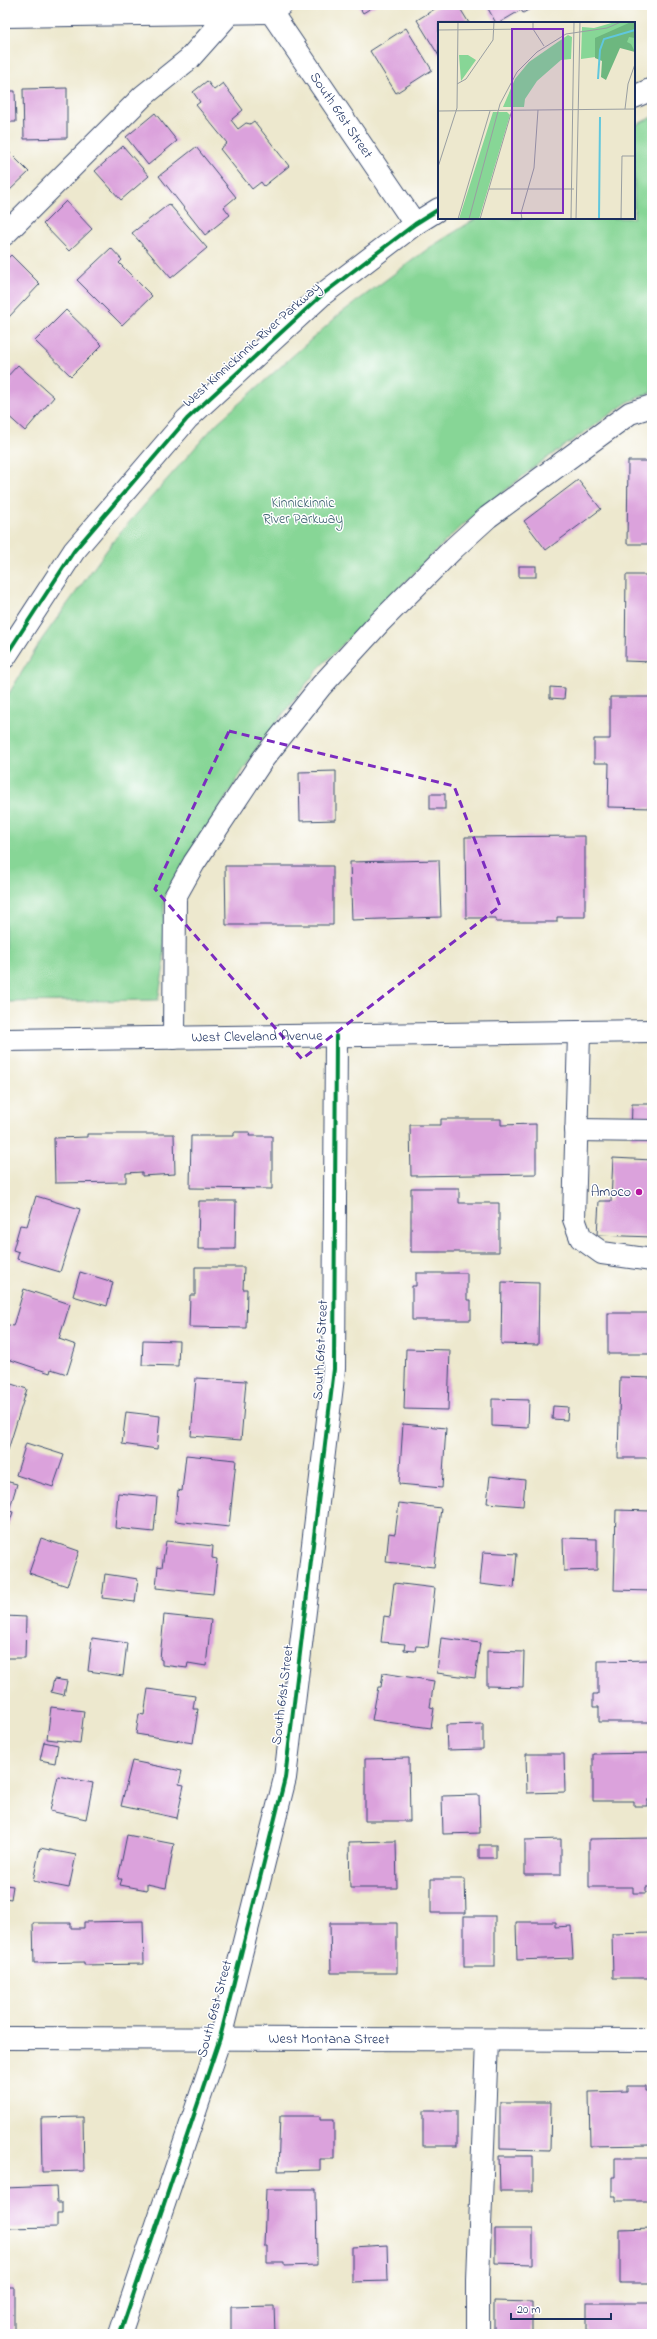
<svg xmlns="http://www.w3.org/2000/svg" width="657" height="2339" font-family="'Indie Flower',sans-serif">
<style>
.green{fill:#87d696;stroke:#51827a}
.building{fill:#dba2dc}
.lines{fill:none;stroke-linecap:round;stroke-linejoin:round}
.minor-casing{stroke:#3a4b6f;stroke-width:24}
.minor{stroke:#fff;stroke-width:22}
.cycleway-casing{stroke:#fff;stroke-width:6}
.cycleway{stroke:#00873e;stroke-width:4}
.marked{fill:none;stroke:#7b2cbf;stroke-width:3;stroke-dasharray:8 5;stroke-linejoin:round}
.poi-dot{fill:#b5179e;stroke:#fff;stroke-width:1.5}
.labels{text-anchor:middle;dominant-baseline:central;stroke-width:3;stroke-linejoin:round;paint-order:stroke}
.street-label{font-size:14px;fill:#1b2f5e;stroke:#fff}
.park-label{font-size:14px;fill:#3b616f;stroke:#fff}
.poi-label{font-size:14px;fill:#1b2f5e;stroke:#fff;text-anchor:end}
.inset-river{fill:none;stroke:#60c7dd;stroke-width:2}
.inset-road{fill:none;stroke:#999ea1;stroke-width:1}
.view{fill:#7b2cbf;fill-opacity:0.15;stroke:#7b2cbf;stroke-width:2}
.inset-edge{fill:none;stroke:#1b2f5e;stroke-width:2}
</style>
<rect width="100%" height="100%" fill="#fff"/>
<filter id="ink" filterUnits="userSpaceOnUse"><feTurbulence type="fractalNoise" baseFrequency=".025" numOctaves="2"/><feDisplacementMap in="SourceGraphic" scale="8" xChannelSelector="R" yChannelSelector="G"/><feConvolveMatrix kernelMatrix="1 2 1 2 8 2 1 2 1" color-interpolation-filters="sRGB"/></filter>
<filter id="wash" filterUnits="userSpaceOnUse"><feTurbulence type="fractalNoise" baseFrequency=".012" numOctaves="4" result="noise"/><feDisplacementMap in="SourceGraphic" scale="16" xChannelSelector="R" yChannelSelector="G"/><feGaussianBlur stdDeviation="0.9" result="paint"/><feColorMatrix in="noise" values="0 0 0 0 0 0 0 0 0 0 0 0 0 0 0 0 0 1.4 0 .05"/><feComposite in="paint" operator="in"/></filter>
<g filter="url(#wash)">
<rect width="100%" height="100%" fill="#ede8ce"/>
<polygon class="green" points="652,117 652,392 628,402 534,467 458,529 317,670 257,748 164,897 164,966 158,1000 5,1002 5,700 42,639 117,536 216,424 341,313 429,248 477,218 634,218 634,126"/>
<g id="blocks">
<g class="building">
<polygon points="358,5 376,5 363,13"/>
<polygon points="441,5 458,5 469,23 439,23 439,56 417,20"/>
<polygon points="486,5 537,5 523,13 521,10 499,23 496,23"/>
<polygon points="406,28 432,70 396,93 370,51"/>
<polygon points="207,81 214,90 223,83 243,110 231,120 238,129 246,123 250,124 254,121 289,166 264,186 261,182 252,189 220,149 227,143 196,105 200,102 193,92"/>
<polygon points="67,88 67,138 24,139 23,89"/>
<polygon points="5,91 15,91 16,122 5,122"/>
<polygon points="155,113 177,141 148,165 126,137"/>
<polygon points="123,146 149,176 121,200 95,171"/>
<polygon points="196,147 236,197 224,207 230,215 205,235 159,176"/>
<polygon points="5,148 29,172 9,191 5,187"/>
<polygon points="66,201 92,229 69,251 43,224"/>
<polygon points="169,204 207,248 171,278 132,233"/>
<polygon points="111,248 122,260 119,263 152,296 122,325 77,280"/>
<polygon points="11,255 40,284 8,318 5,315 5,261"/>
<polygon points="66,310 102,345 71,376 35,341"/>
<polygon points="18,365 54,397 25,431 5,413 5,379"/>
<polygon points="628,461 652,461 652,544 627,544"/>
<polygon points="578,480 601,509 546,550 524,521"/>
<rect x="519" y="566" width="17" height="11"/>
<polygon points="626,575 652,575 652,662 625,661"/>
<polygon points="550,687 565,688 564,699 550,698"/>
<polygon points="610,697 652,697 652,808 608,807 609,763 594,763 594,739 610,739"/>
<polygon points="336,771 336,820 300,821 299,772"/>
<rect x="430" y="794" width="15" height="15"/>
<polygon points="585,836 585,917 557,917 557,922 496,922 496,918 466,918 465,837"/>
<polygon points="439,860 441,917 352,920 350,862"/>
<polygon points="225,866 333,866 333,925 226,925"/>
<polygon points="632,1104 652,1104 652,1138 631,1137"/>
<polygon points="441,1119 501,1119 501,1125 536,1124 536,1174 411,1176 410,1125 441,1125"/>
<polygon points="234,1132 250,1132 249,1136 272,1136 272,1189 190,1188 191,1136 234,1136"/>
<polygon points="87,1134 174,1134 175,1174 142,1176 142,1172 126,1173 126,1182 55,1183 54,1138 87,1137"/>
<polygon points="613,1158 652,1160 652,1237 597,1235 599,1201 611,1201"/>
<polygon points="411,1188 459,1188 459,1203 499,1203 499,1252 411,1252"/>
<polygon points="36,1196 80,1209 60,1272 17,1259 19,1252 13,1250 20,1225 27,1226"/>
<polygon points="199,1201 236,1201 235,1249 198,1249"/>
<polygon points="195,1267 244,1267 243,1289 247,1289 246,1328 189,1327 190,1295 195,1295"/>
<polygon points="80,1272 113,1282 107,1306 73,1296"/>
<polygon points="416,1273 467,1273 467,1300 471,1300 471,1320 412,1320 412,1286 416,1286"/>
<polygon points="502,1282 539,1283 538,1345 501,1344"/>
<polygon points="24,1289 70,1304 59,1339 76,1345 67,1374 51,1369 50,1373 5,1358 5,1324 13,1326"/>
<rect x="608" y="1313" width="44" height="41"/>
<polygon points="143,1340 179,1341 178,1366 142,1365"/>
<polygon points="406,1349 450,1350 448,1410 404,1409"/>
<polygon points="620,1377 652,1378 652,1458 618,1458"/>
<polygon points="196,1378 246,1381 241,1440 191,1436"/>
<polygon points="5,1382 27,1389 8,1450 5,1450"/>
<polygon points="492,1399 529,1400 528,1428 492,1426"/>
<polygon points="553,1406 568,1407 567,1420 552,1419"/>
<polygon points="126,1412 160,1416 157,1449 122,1444"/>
<polygon points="403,1424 446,1428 442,1488 399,1484"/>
<polygon points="26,1443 64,1455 53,1487 16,1475"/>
<polygon points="186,1455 236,1460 229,1527 175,1521 178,1490 182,1491"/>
<polygon points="490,1476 525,1480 523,1506 487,1503"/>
<polygon points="5,1481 17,1484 9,1511 13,1512 6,1533"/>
<polygon points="118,1493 157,1497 154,1532 115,1528"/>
<polygon points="399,1503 441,1508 434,1567 386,1562 389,1533 395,1534"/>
<polygon points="616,1510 652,1511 652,1591 614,1590"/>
<polygon points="41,1538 79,1551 67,1586 29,1573"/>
<polygon points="563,1538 597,1539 597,1570 564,1571"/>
<polygon points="166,1541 213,1546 212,1558 217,1559 213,1594 156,1588 158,1566 162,1567"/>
<polygon points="483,1552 517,1554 514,1588 480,1584"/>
<polygon points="105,1574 138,1579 135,1602 102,1598"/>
<polygon points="394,1583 435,1588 428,1647 416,1646 415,1651 404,1650 405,1644 381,1642 384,1616 390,1617"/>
<polygon points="164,1615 211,1620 206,1666 188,1663 187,1668 162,1665 162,1660 160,1659"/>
<polygon points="5,1616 26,1617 25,1658 5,1658"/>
<polygon points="92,1638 127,1643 123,1676 88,1671"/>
<polygon points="441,1638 480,1643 475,1678 437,1673"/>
<polygon points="487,1651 524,1652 523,1687 487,1686"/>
<polygon points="652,1660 652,1722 599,1722 599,1707 593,1707 593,1694 598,1694 598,1661"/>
<polygon points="383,1673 434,1681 430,1707 434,1708 431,1728 372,1720 378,1687 381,1687"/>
<polygon points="54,1679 67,1681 64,1695 51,1692"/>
<polygon points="148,1689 195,1696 193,1709 198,1709 193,1743 136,1734 139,1714 144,1715"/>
<polygon points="51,1707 84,1711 80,1743 47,1739"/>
<polygon points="483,1724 483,1749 447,1750 446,1725"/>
<polygon points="44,1742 58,1745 55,1763 40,1760"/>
<polygon points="652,1753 652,1800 647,1800 647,1806 634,1806 634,1801 593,1801 593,1754"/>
<polygon points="526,1754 564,1754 565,1792 527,1793"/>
<polygon points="409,1758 410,1821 365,1821 365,1759"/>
<polygon points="132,1761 182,1771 179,1784 184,1785 177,1818 121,1806"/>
<polygon points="58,1776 93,1783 86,1819 50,1811"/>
<polygon points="479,1795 480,1833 443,1834 442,1796"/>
<polygon points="127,1835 174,1844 166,1888 147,1884 147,1890 120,1885 122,1879 118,1879"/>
<polygon points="652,1838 652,1887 646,1887 646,1893 633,1893 633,1887 589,1887 589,1839"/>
<polygon points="561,1839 561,1875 525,1875 525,1840"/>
<polygon points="396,1841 397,1888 350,1888 349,1842"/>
<rect x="479" y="1845" width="17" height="13"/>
<polygon points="40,1848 76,1855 69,1888 33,1881"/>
<polygon points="431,1879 465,1879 466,1913 431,1913"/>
<polygon points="5,1885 13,1886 11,1899 5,1898"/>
<rect x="464" y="1916" width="31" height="51"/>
<polygon points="143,1921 144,1964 84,1965 84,1962 34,1963 33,1923 71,1923 71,1928 84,1928 84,1922"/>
<polygon points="516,1922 555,1922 555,1927 571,1926 573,1958 517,1960"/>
<polygon points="330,1923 397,1923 397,1973 331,1973"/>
<polygon points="652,1933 652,1978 613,1978 612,1934"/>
<polygon points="627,2086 646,2086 646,2091 652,2091 652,2145 590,2146 589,2092 627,2091"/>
<polygon points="500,2102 551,2102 550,2150 500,2149"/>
<rect x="423" y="2111" width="34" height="35"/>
<polygon points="280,2116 320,2116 320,2120 334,2120 334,2159 320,2159 320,2170 278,2171"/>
<polygon points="83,2117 84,2171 42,2172 41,2118"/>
<polygon points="499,2156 533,2156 533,2191 500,2191"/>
<polygon points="615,2158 652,2158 652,2201 616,2201 616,2196 612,2196 612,2177 615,2177"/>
<polygon points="56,2186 57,2203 62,2203 62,2213 57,2213 57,2227 5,2228 5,2188"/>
<polygon points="266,2189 316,2189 317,2265 284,2266 284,2263 267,2263 267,2246 264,2246"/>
<polygon points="652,2228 652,2283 620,2283 620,2229"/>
<polygon points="495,2229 533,2229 533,2264 495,2263"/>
<polygon points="387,2245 388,2281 352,2282 352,2247"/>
<rect x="5" y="2287" width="9" height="47"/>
<polygon points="494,2301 532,2302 532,2334 494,2334"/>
<rect x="587" y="2303" width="65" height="31"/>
<polygon points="274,2306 275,2334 231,2334 231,2307"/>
<polygon points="453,2331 453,2334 418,2334 418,2332"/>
</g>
</g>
</g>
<g filter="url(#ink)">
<use href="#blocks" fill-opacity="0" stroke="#3a4b6f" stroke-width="1"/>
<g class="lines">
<defs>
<g id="minor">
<path id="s1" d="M 271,5 L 271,12 L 415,224"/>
<polyline points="5,16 271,12 281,5"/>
<polyline points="634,97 652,89"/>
<polyline points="5,234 143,96 189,59 230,13"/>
<polyline points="5,657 74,551 187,419 323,294 415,224 439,209"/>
<polyline points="579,1033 574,1219 581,1238 602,1253 652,1260"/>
<polyline points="174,1038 175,897 194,863 263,759 321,686 379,623 454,548 488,517 630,413 652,406"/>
<path id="s2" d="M 5,1040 L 652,1031"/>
<polyline points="576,1130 652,1131"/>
<path id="s3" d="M 5,2038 L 652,2040"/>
<polyline points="120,2334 220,2038 285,1778 334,1369 336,1036"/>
<polyline points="478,2334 478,2279 487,2041"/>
</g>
</defs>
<use href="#minor" class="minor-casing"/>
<use href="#minor" class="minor"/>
<defs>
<g id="cycleway">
<polyline points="5,657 74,551 187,419 323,294 415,224 439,209"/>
<polyline points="120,2334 220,2038 285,1778 334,1369 336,1036"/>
</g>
</defs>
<use href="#cycleway" class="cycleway-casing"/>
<use href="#cycleway" class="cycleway"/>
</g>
</g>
<path class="marked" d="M 229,731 L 454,786 L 500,906 L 302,1059 L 155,889 Z"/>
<circle class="poi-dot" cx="639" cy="1192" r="4"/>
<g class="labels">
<g class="street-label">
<text stroke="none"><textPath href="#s1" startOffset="132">South 61st Street</textPath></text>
<text transform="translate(252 345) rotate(-42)">West Kinnickinnic River Parkway</text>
<text stroke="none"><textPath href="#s2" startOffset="252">West Cleveland Avenue</textPath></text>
<text transform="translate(321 1350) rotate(-87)">South 61st Street</text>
<text transform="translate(283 1695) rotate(-83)">South 61st Street</text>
<text transform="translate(215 2009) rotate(-75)">South 61st Street</text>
<text stroke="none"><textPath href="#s3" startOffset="324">West Montana Street</textPath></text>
</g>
<g class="park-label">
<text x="303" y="503">Kinnickinnic<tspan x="303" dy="16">River Parkway</tspan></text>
</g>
<g class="poi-label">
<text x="631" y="1192">Amoco</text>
</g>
</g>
<g transform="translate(438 22)">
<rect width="197" height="197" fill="#ede8ce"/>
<path d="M 177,0 L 197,0 L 197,29 L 180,23 L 172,33 L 143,37 L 144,5 L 156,6 ZM 130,13 L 134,15 L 133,37 L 123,38 L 99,59 L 87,77 L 86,85 L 65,85 L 77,57 L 91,40 ZM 21,33 L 30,33 L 38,38 L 23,59 ZM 55,90 L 69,90 L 72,93 L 41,197 L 21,197 Z" fill="#87d696"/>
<path d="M 193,0 L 197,1 L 197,16 L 191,15 L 189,20 L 193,22 L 197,30 L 182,26 L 168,58 L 163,55 L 164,39 L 157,36 L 157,16 Z" fill="#6db77f"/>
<path class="inset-river" d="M 160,57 L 162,28 L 166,17 L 197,8M 161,197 L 162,95"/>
<path class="inset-road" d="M 95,0 L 95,7 L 106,24M 0,8 L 95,7M 19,62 L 28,57 L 55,18 L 56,0M 187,87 L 190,62 L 197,42M 0,89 L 197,87M 0,145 L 19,86 L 20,0M 51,167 L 136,167M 20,197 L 52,89M 31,197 L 62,82 L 79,50 L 99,30 L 128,12 L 169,6 L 183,0M 42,197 L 74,88M 84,197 L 83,191 L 96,146 L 100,88M 133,197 L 136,0M 138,197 L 142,0M 183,197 L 184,134 L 197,134"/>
<path class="view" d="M 74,7 L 125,7 L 125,191 L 74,191 Z"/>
<rect width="197" height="197" class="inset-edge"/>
</g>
<rect width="657" height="2339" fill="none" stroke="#fff" stroke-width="20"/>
<path d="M511 2313v6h100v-6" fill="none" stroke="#1b2f5e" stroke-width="2"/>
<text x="517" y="2313" font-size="12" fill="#1b2f5e" stroke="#ffffff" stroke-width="3" paint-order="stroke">20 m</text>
</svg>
